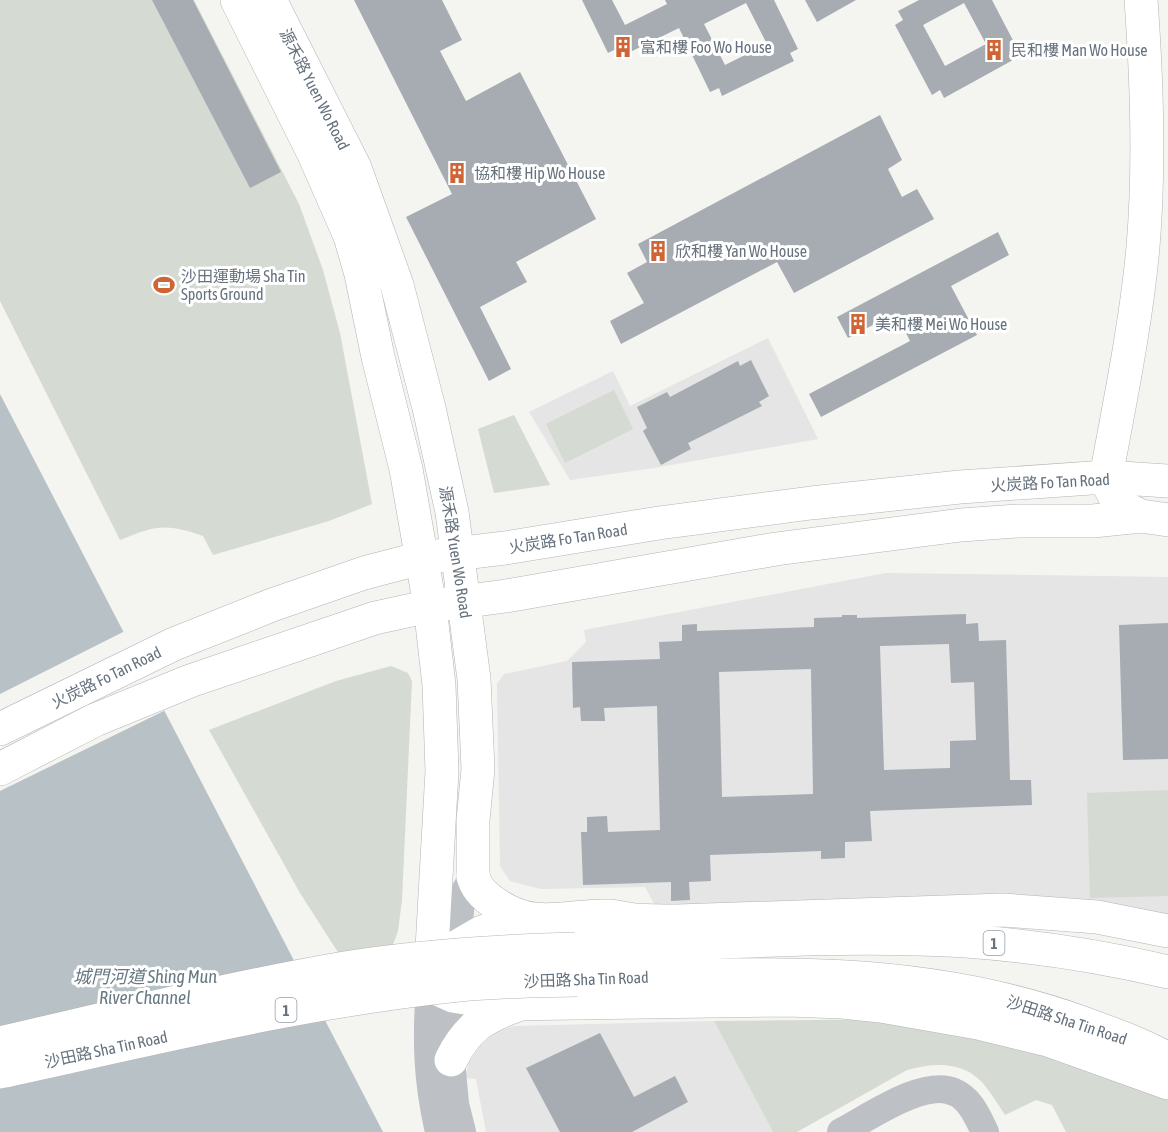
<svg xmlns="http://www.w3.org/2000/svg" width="1168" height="1132" font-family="'Asap Condensed','Noto Sans TC',sans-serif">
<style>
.built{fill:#e4e5e4}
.green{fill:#d5dad2}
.water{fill:#b8c1c5}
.pier{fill:#f4f4f0}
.building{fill:#a6acb2;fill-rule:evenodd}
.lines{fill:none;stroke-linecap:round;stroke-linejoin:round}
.major-casing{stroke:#b1b4b8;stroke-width:34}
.highway-casing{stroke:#b2b5b8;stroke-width:34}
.minor{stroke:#bdc0c4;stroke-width:28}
.major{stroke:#fff;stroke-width:33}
.highway{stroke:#fff;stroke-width:33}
.highway-bridge-casing{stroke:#b2b5b8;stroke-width:34;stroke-linecap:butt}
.highway-bridge{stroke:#fff;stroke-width:33}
.labels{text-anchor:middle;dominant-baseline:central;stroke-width:6;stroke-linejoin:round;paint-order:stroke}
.shield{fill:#fff;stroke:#949ca5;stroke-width:1.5}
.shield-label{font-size:15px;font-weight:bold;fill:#66727e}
.poi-label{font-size:16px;fill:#66727e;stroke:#fff;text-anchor:start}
.street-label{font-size:16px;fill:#66727e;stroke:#fff}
.water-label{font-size:18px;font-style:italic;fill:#677982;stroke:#fff}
</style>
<rect width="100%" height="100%" fill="#f4f4f0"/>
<g class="built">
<polygon points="768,338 818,439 654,468 570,480 529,412 613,371 630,406"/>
<polygon points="886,573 1168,577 1168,920 660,914 645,887 541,889 510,881 500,866 497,684 504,674 567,661 586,642 584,630"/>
<polygon points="714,1021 773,1132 486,1132 476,1079 465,1078 469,1062 480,1046 497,1031 514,1026"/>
</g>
<g class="green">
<path d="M 0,0 L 194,0 L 299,204 L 323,270 L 340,333 L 372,504 L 329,521 L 213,555 L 203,536 C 167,523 155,525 120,540 L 0,301 Z"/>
<polygon points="614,390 633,429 565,463 546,424"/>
<polygon points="514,415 550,485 494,493 478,429"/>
<polygon points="391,666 408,673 412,681 402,900 398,931 392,947 341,957 300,893 209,730 336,681"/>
<polygon points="1168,790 1168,896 1090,898 1087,793"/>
<path d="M 818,1020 C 844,1020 870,1019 896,1022 C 990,1031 1080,1067 1168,1099 L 1168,1132 L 1066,1132 L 1052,1105 L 1036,1100 L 1005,1115 C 999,1106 993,1096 986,1087 C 966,1061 936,1062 907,1070 L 797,1132 L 773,1132 L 714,1021 Z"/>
</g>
<polygon class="water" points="0,394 383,1132 0,1132"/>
<polygon class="pier" points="127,630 168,709 0,791 0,694"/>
<g class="building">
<polygon points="152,0 193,0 281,172 250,188"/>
<polygon points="354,0 442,0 462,40 440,51 466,101 520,72 596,219 516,262 527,282 480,307 511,369 489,381 406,217 452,194"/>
<path d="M 582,0 L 612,0 L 625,25 L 667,4 L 665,0 L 774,0 L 798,49 L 790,53 L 794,61 L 722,96 L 719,88 L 710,92 L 679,28 L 620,57 L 616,49 L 608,53 ZM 746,3 L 767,44 L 725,65 L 704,24 Z"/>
<polygon points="805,0 856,0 817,22"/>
<path d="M 919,0 L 992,0 L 1017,48 L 1009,52 L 1013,60 L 944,98 L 940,90 L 932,95 L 895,25 L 903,20 L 898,11 ZM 964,3 L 986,44 L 945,66 L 923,25 Z"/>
<polygon points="880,115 902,160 888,169 902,197 917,189 934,219 794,293 777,262 621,344 610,321 644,303 627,273 647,262 638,244"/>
<polygon points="998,232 1009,255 951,286 977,335 821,417 809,394 910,341 896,313 848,338 837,317"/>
<polygon points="751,360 769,396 759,402 762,406 688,443 691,449 661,465 643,431 647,428 637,407 667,392 670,397 738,361 740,366"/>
<path d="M 966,614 L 966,624 L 978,623 L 979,641 L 1006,640 L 1010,780 L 1031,780 L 1032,805 L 870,811 L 872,841 L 845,842 L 845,858 L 821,859 L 821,851 L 710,855 L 711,881 L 689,882 L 690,900 L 671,901 L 671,882 L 583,885 L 581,832 L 587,832 L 587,817 L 607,816 L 608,832 L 660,830 L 657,706 L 604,708 L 605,721 L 581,721 L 580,707 L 573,708 L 572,662 L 660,659 L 659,642 L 682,641 L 682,625 L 697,624 L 697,631 L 814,627 L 814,618 L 842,617 L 842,615 L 857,615 L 857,618 ZM 949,644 L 951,683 L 974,682 L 976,740 L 950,741 L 950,768 L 884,770 L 880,646 ZM 811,669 L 813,794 L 722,797 L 719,672 Z"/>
<polygon points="1168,623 1168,759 1123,760 1119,625"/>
<polygon points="600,1033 634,1097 675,1076 688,1102 632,1132 560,1132 526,1068"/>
</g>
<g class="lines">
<defs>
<g id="major">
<polyline points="237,0 313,152 350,236 361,274 378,357 406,469 430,606 439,685 442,771 430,984"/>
<polyline points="270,0 355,168 397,285 429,408 452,512 474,679 478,769 473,820 473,876"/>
<polyline points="0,729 174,644 272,605 364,573 421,558 505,548 659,523 811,503 960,487 1106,477 1168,481"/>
<polyline points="0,769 95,720 190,681 375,618 430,606 506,596 776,549 961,525 1018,521 1093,521 1141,516 1168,520"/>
</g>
<g id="highway">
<path d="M 1141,516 C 1119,506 1114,500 1106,477 C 1120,401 1136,324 1143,247 C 1150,165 1147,82 1141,0"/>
<path d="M 473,876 C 476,889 485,897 496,904 C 535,931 566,915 608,916 C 618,917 627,919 636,920 C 650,921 664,921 678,921 L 1003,910 L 1097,917 L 1168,931"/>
<path d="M 575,949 C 705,944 836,933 966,941 C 1034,946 1101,956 1168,972"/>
<polyline points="434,960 482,932 521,918"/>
<path d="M 577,980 C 748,973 917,963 1080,1022 C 1110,1033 1140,1043 1168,1059"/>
<polyline points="431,986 453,996 501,1004 787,1000 842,1002 881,1006 978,1023 1048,1040 1168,1083"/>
<path d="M 451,1060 C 467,1027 484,1017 518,1005"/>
</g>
</defs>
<use href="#major" class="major-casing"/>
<use href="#highway" class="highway-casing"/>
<g class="minor">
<path d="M 430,986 C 426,1039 427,1080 439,1132"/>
<polyline points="462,1132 455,1104 451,1060 453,996 461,899 473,876"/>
<path d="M 841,1132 C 868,1118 924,1078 954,1092 C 970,1098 978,1118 985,1132"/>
</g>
<use href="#major" class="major"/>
<use href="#highway" class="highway"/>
<defs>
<g id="highway-bridge">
<path d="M 0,1043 C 113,1017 225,989 339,969 C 417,956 496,951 575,949"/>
<path d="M 0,1072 C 152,1039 304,1001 459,985 C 498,981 538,981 577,980"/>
</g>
</defs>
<use href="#highway-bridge" class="highway-bridge-casing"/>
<use href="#highway-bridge" class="highway-bridge"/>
</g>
<defs>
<symbol id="building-bare" viewBox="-9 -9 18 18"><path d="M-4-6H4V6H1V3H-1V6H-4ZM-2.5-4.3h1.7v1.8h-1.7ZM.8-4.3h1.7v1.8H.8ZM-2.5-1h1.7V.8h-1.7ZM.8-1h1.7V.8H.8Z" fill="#cf6435" stroke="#fff" stroke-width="2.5" paint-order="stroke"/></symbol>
<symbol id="stadium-bare" viewBox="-9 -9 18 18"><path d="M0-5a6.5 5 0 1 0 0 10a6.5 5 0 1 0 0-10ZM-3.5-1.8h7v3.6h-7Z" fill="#cf6435" stroke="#fff" stroke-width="2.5" paint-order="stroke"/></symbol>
</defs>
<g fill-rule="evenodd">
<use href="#building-bare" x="608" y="32" width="30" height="30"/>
<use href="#building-bare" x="979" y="35" width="30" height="30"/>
<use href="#building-bare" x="442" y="158" width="30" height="30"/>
<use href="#building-bare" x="643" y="236" width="30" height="30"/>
<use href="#stadium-bare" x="149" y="270" width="30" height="30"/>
<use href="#building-bare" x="843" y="309" width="30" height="30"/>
</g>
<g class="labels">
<g class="shield">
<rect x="983.5" y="931" width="21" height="24" rx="4.5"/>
<rect x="275.5" y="998" width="21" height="24" rx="4.5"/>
</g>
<g class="shield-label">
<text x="994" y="943">1</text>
<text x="286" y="1010">1</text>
</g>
<g class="poi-label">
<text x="640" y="47">富和樓 Foo Wo House</text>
<text x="1011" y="50">民和樓 Man Wo House</text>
<text x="474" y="173">協和樓 Hip Wo House</text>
<text x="675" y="251">欣和樓 Yan Wo House</text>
<text x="181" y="276">沙田運動場 Sha Tin<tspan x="181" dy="18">Sports Ground</tspan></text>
<text x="875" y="324">美和樓 Mei Wo House</text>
</g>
<g class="street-label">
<text transform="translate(315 89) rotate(63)">源禾路 Yuen Wo Road</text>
<text transform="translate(1050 482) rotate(-3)">火炭路 Fo Tan Road</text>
<text transform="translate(568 538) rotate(-9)">火炭路 Fo Tan Road</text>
<text transform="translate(456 552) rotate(81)">源禾路 Yuen Wo Road</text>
<text transform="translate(106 677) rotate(-26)">火炭路 Fo Tan Road</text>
<text transform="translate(586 979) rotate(-2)">沙田路 Sha Tin Road</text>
<text transform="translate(1067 1020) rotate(18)">沙田路 Sha Tin Road</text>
<text transform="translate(106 1049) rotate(-12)">沙田路 Sha Tin Road</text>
</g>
<g class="water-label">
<text x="145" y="976">城門河道 Shing Mun<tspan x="145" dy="21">River Channel</tspan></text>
</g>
</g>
</svg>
